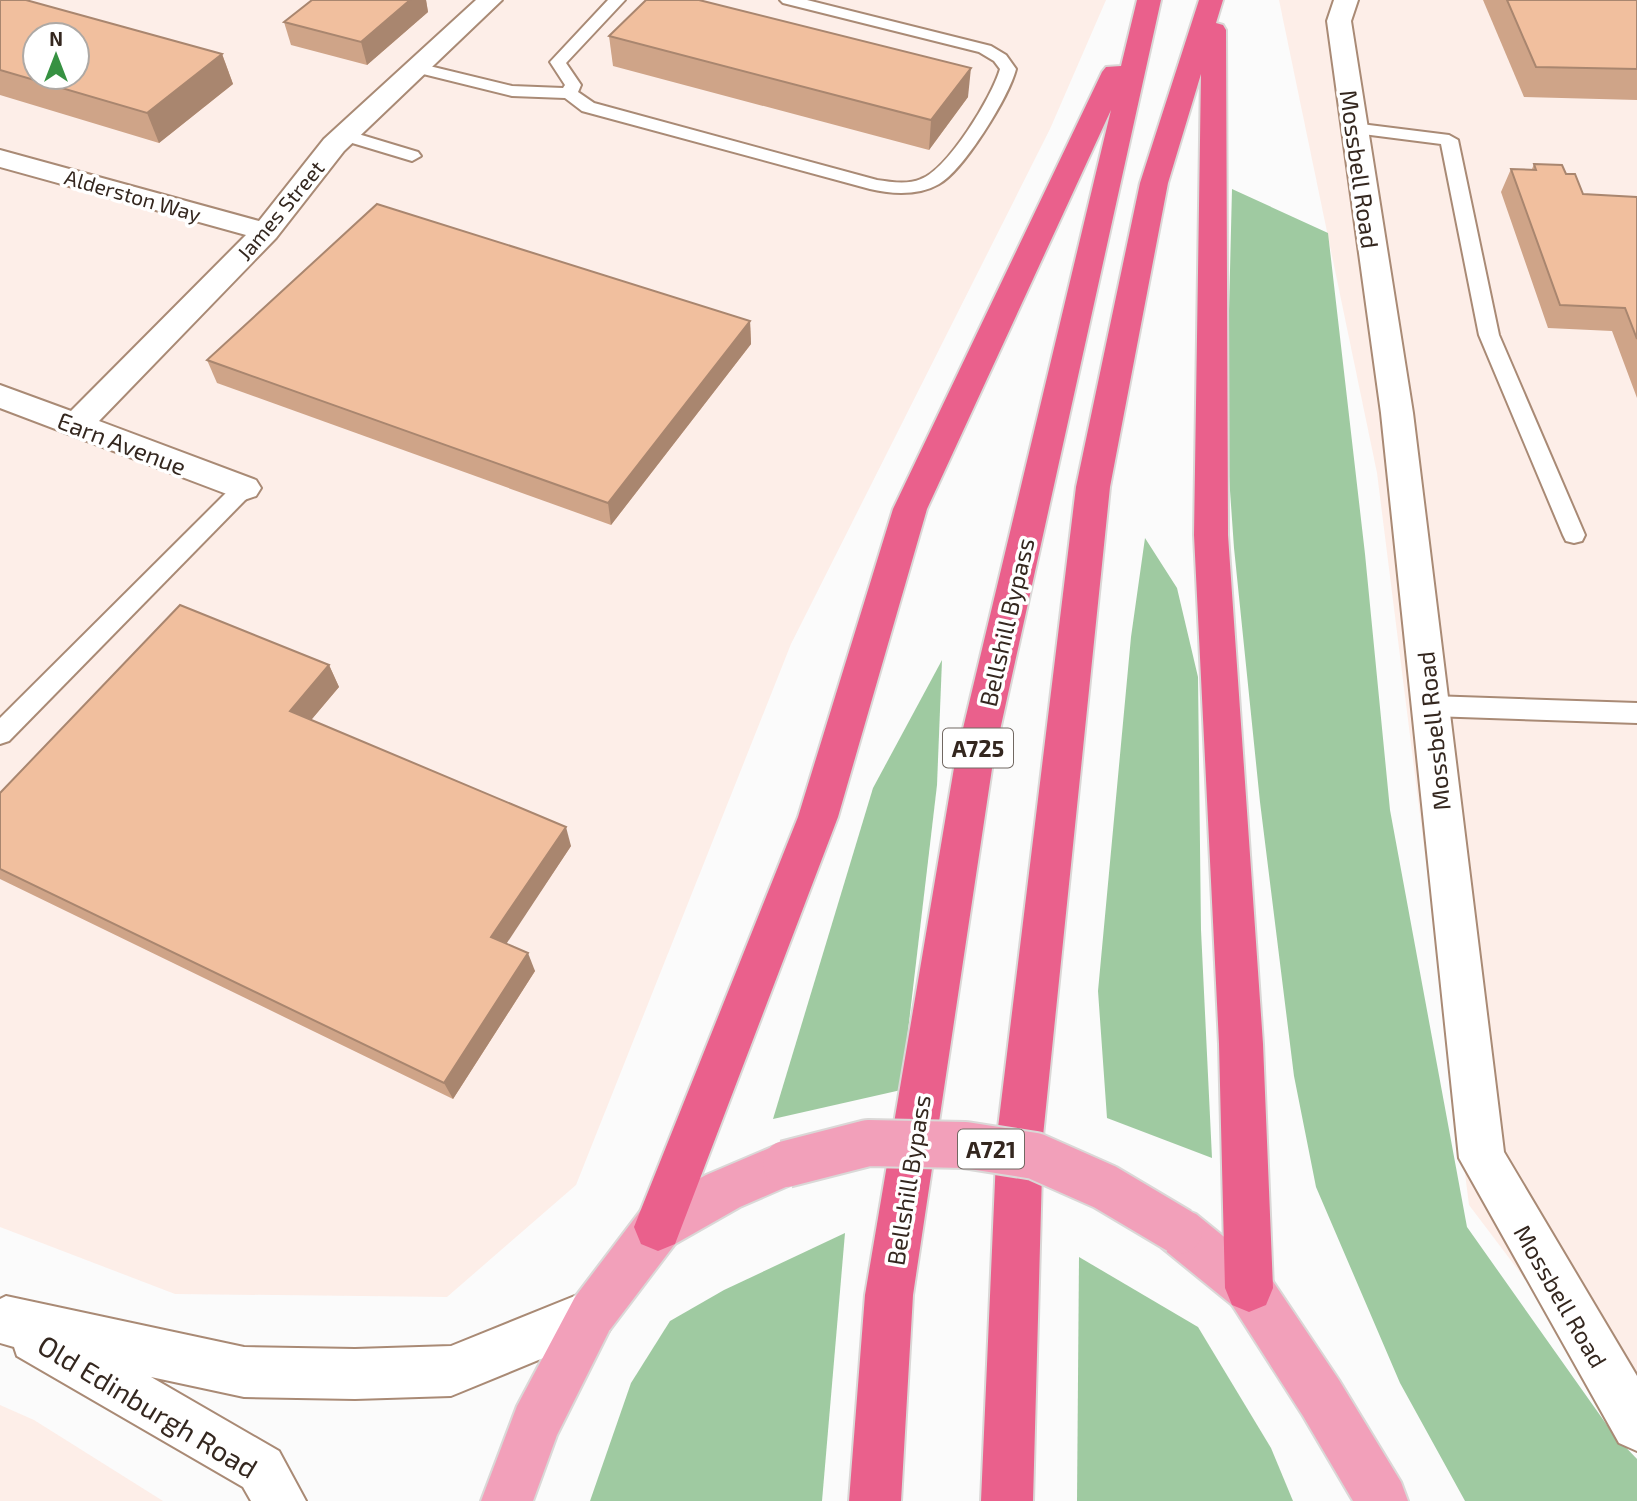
<svg xmlns="http://www.w3.org/2000/svg" width="1637" height="1501" font-family="'Exo 2',sans-serif">
<style>
.industrial{fill:#fdeee8;fill-rule:evenodd}
.forest{fill:#9fcaa1}
.lines{fill:none;stroke-linecap:round;stroke-linejoin:round}
.lane-casing{stroke:#a98a75;stroke-width:4}
.street-casing{stroke:#a98a75;stroke-width:4}
.secondary-casing{stroke:#a98a75;stroke-width:4}
.primary-casing{stroke:#dad8d7;stroke-width:4}
.highway-casing{stroke:#dad8d7;stroke-width:4}
.lane{fill:#fff;fill-rule:evenodd}
.street{fill:#fff;fill-rule:evenodd}
.secondary{fill:#fff;fill-rule:evenodd}
.primary{fill:#f2a0ba;fill-rule:evenodd}
.highway{fill:#ea608c;fill-rule:evenodd}
.primary-bridge-casing{stroke:#dad8d7;stroke-width:50;stroke-linecap:butt}
.primary-bridge{stroke:#f2a0ba;stroke-width:46}
.wall{fill:#cfa488}
.shaded-wall{fill:#a9866f}
.building{fill:#f1bf9e;stroke:#a9866f;stroke-width:2;fill-rule:evenodd}
.labels{text-anchor:middle;dominant-baseline:central;stroke-width:7;stroke-linejoin:round;paint-order:stroke}
.far-street-label{font-size:21px;fill:#34271f;stroke:#fff}
.shield{fill:#fff;stroke:#716862;stroke-width:2}
.shield-label{font-size:23px;font-weight:bold;fill:#34271f}
.street-label{font-size:24px;fill:#34271f;stroke:#fff}
.near-street-label{font-size:28px;fill:#34271f;stroke:#fff}
</style>
<rect width="100%" height="100%" fill="#fbfbfb"/>
<g class="industrial">
<path d="M 0,0 L 1106,0 L 1050,129 L 791,644 L 576,1185 L 447,1297 L 175,1294 L 0,1227 ZM 35,35 L 77,35 L 77,77 L 35,77 Z"/>
<polygon points="1279,0 1637,0 1637,1427 1469,1205 1377,473"/>
<polygon points="0,1405 34,1420 163,1501 0,1501"/>
</g>
<g class="forest">
<polygon points="1232,189 1328,233 1365,554 1390,810 1467,1227 1614,1435 1637,1459 1637,1501 1465,1501 1400,1383 1316,1187 1294,1076 1260,802 1234,548 1226,433"/>
<polygon points="1145,538 1177,588 1198,677 1201,930 1212,1158 1107,1118 1098,991 1131,637"/>
<polygon points="942,660 937,785 901,1090 773,1119 873,788"/>
<polygon points="845,1233 822,1501 590,1501 631,1383 670,1321 724,1290"/>
<polygon points="1079,1257 1198,1327 1271,1448 1293,1501 1077,1501"/>
</g>
<g class="lines">
<defs>
<g id="lane">
<path d="M 608,0 L 625,0 L 566,63 L 581,85 L 578,92 L 594,103 L 877,180 C 891,182 907,185 921,179 C 948,169 992,97 1000,69 L 994,61 L 979,52 L 783,3 L 780,0 L 807,0 L 991,46 L 1006,55 L 1016,69 C 1009,97 963,171 939,184 C 918,196 891,194 870,189 L 582,111 L 565,98 L 512,96 L 411,71 L 409,68 L 417,63 L 512,86 L 563,88 L 565,85 L 550,62 Z"/>
<polygon points="1353,123 1449,135 1458,140 1499,335 1585,535 1582,541 1574,543 1566,541 1563,535 1479,335 1441,144 1347,132 1344,128"/>
<polygon points="345,130 418,152 421,156 412,161 339,139 336,135 339,131"/>
<polygon points="244,480 252,483 255,488 252,493 9,741 0,744 0,718 236,483"/>
<polygon points="1431,696 1637,703 1637,723 1431,716 1423,713 1419,706 1423,699"/>
</g>
<g id="street">
<polygon points="476,0 502,0 344,151 276,238 99,421 256,480 261,488 256,496 244,500 232,496 0,408 0,385 71,411 246,235 0,167 0,150 259,221 324,139"/>
<polygon points="1334,0 1358,0 1351,21 1413,413 1504,1152 1637,1376 1637,1451 1619,1443 1459,1158 1381,413 1327,21"/>
</g>
<polygon id="secondary" points="592,1289 609,1297 617,1314 609,1331 451,1396 355,1399 244,1397 151,1377 279,1451 306,1501 251,1501 243,1487 17,1356 14,1347 0,1343 0,1299 6,1296 244,1347 355,1349 451,1346"/>
<g id="primary">
<polygon points="786,1141 802,1148 809,1164 802,1180 740,1207 675,1244 609,1331 557,1435 533,1501 481,1501 517,1406 575,1297 641,1210 706,1175"/>
<polygon points="1179,1207 1196,1214 1266,1271 1339,1380 1401,1482 1408,1501 1353,1501 1303,1416 1232,1305 1162,1248 1155,1231 1162,1214"/>
</g>
<g id="highway">
<polygon points="1137,0 1161,0 993,762 913,1295 901,1501 849,1501 865,1295 955,762 1111,110 927,509 838,817 675,1244 658,1251 641,1244 634,1227 798,817 893,509 1102,72 1106,67 1121,66"/>
<polygon points="1199,0 1223,0 1216,23 1223,25 1226,30 1228,535 1263,1044 1273,1288 1266,1305 1249,1312 1232,1305 1225,1288 1219,1044 1194,535 1201,74 1168,183 1110,487 1043,1136 1033,1501 981,1501 997,1136 1076,487 1140,183"/>
</g>
</defs>
<use href="#lane" class="lane-casing"/>
<use href="#street" class="street-casing"/>
<use href="#secondary" class="secondary-casing"/>
<use href="#primary" class="primary-casing"/>
<use href="#highway" class="highway-casing"/>
<use href="#lane" class="lane"/>
<use href="#street" class="street"/>
<use href="#secondary" class="secondary"/>
<use href="#primary" class="primary"/>
<use href="#highway" class="highway"/>
<defs>
<polyline id="primary-bridge" points="786,1164 868,1143 965,1145 1035,1156 1105,1187 1179,1231"/>
</defs>
<use href="#primary-bridge" class="primary-bridge-casing"/>
<use href="#primary-bridge" class="primary-bridge"/>
</g>
<g class="wall">
<polygon points="0,0 222,54 233,84 159,143 0,95"/>
<polygon points="312,0 426,0 428,12 367,65 291,45 284,22"/>
<polygon points="1483,0 1637,0 1637,100 1524,97"/>
<polygon points="609,36 968,97 929,150 613,66"/>
<polygon points="1534,164 1566,174 1583,194 1637,197 1637,398 1612,331 1548,328 1501,192 1511,169 1532,169"/>
<polygon points="750,321 751,344 611,525 217,383 207,360"/>
<polygon points="329,665 339,687 311,720 571,846 506,943 535,971 453,1099 0,879 0,793"/>
</g>
<g class="shaded-wall">
<polygon points="410,0 426,0 428,12 367,65 361,42"/>
<polygon points="222,54 233,84 159,143 147,113"/>
<polygon points="971,68 968,97 929,150 931,120"/>
<polygon points="750,321 751,344 611,525 608,503"/>
<polygon points="329,665 339,687 301,732 290,711"/>
<polygon points="566,827 571,846 499,955 491,937"/>
<polygon points="528,953 535,971 453,1099 444,1083"/>
</g>
<g class="building">
<path d="M 0,0 L 26,0 L 222,54 L 147,113 L 0,70 ZM 35,35 L 77,35 L 77,77 L 35,77 Z"/>
<polygon points="312,0 410,0 361,42 284,22"/>
<polygon points="646,0 699,0 971,68 931,120 609,36"/>
<polygon points="1507,0 1637,0 1637,69 1536,67"/>
<polygon points="1534,164 1562,165 1566,174 1575,174 1583,194 1637,197 1637,339 1625,308 1560,305 1511,169 1536,170"/>
<polygon points="377,204 750,321 608,503 207,360"/>
<polygon points="180,605 329,665 290,711 566,827 491,937 528,953 444,1083 0,869 0,793"/>
</g>
<g class="labels">
<g class="far-street-label">
<text transform="translate(133 195) rotate(16)">Alderston Way</text>
<text transform="translate(280 210) rotate(-50)">James Street</text>
</g>
<g class="shield">
<rect x="943" y="728.5" width="70" height="39" rx="5"/>
<rect x="958" y="1129.5" width="66" height="39" rx="5"/>
</g>
<g class="shield-label">
<text x="978" y="748">A725</text>
<text x="991" y="1149">A721</text>
</g>
<g class="street-label">
<text transform="translate(1360 169) rotate(82)">Mossbell Road</text>
<text transform="translate(122 443) rotate(21)">Earn Avenue</text>
<text transform="translate(1006 622) rotate(-77)">Bellshill Bypass</text>
<text transform="translate(1433 731) rotate(-96)">Mossbell Road</text>
<text transform="translate(908 1180) rotate(-81)">Bellshill Bypass</text>
<text transform="translate(1561 1296) rotate(60)">Mossbell Road</text>
</g>
<g class="near-street-label">
<text transform="translate(148 1406) rotate(31)">Old Edinburgh Road</text>
</g>
</g>
<g transform="translate(56 56)"><circle r="33" fill="#ffffff" stroke="#aea9a5" stroke-width="2"/>
<path d="M0-5L12 26L0 18L-12 26Z" fill="#369142"/>
<text y="-10" font-size="19" font-weight="bold" text-anchor="middle" fill="#34271f">N</text>
</g>
</svg>
